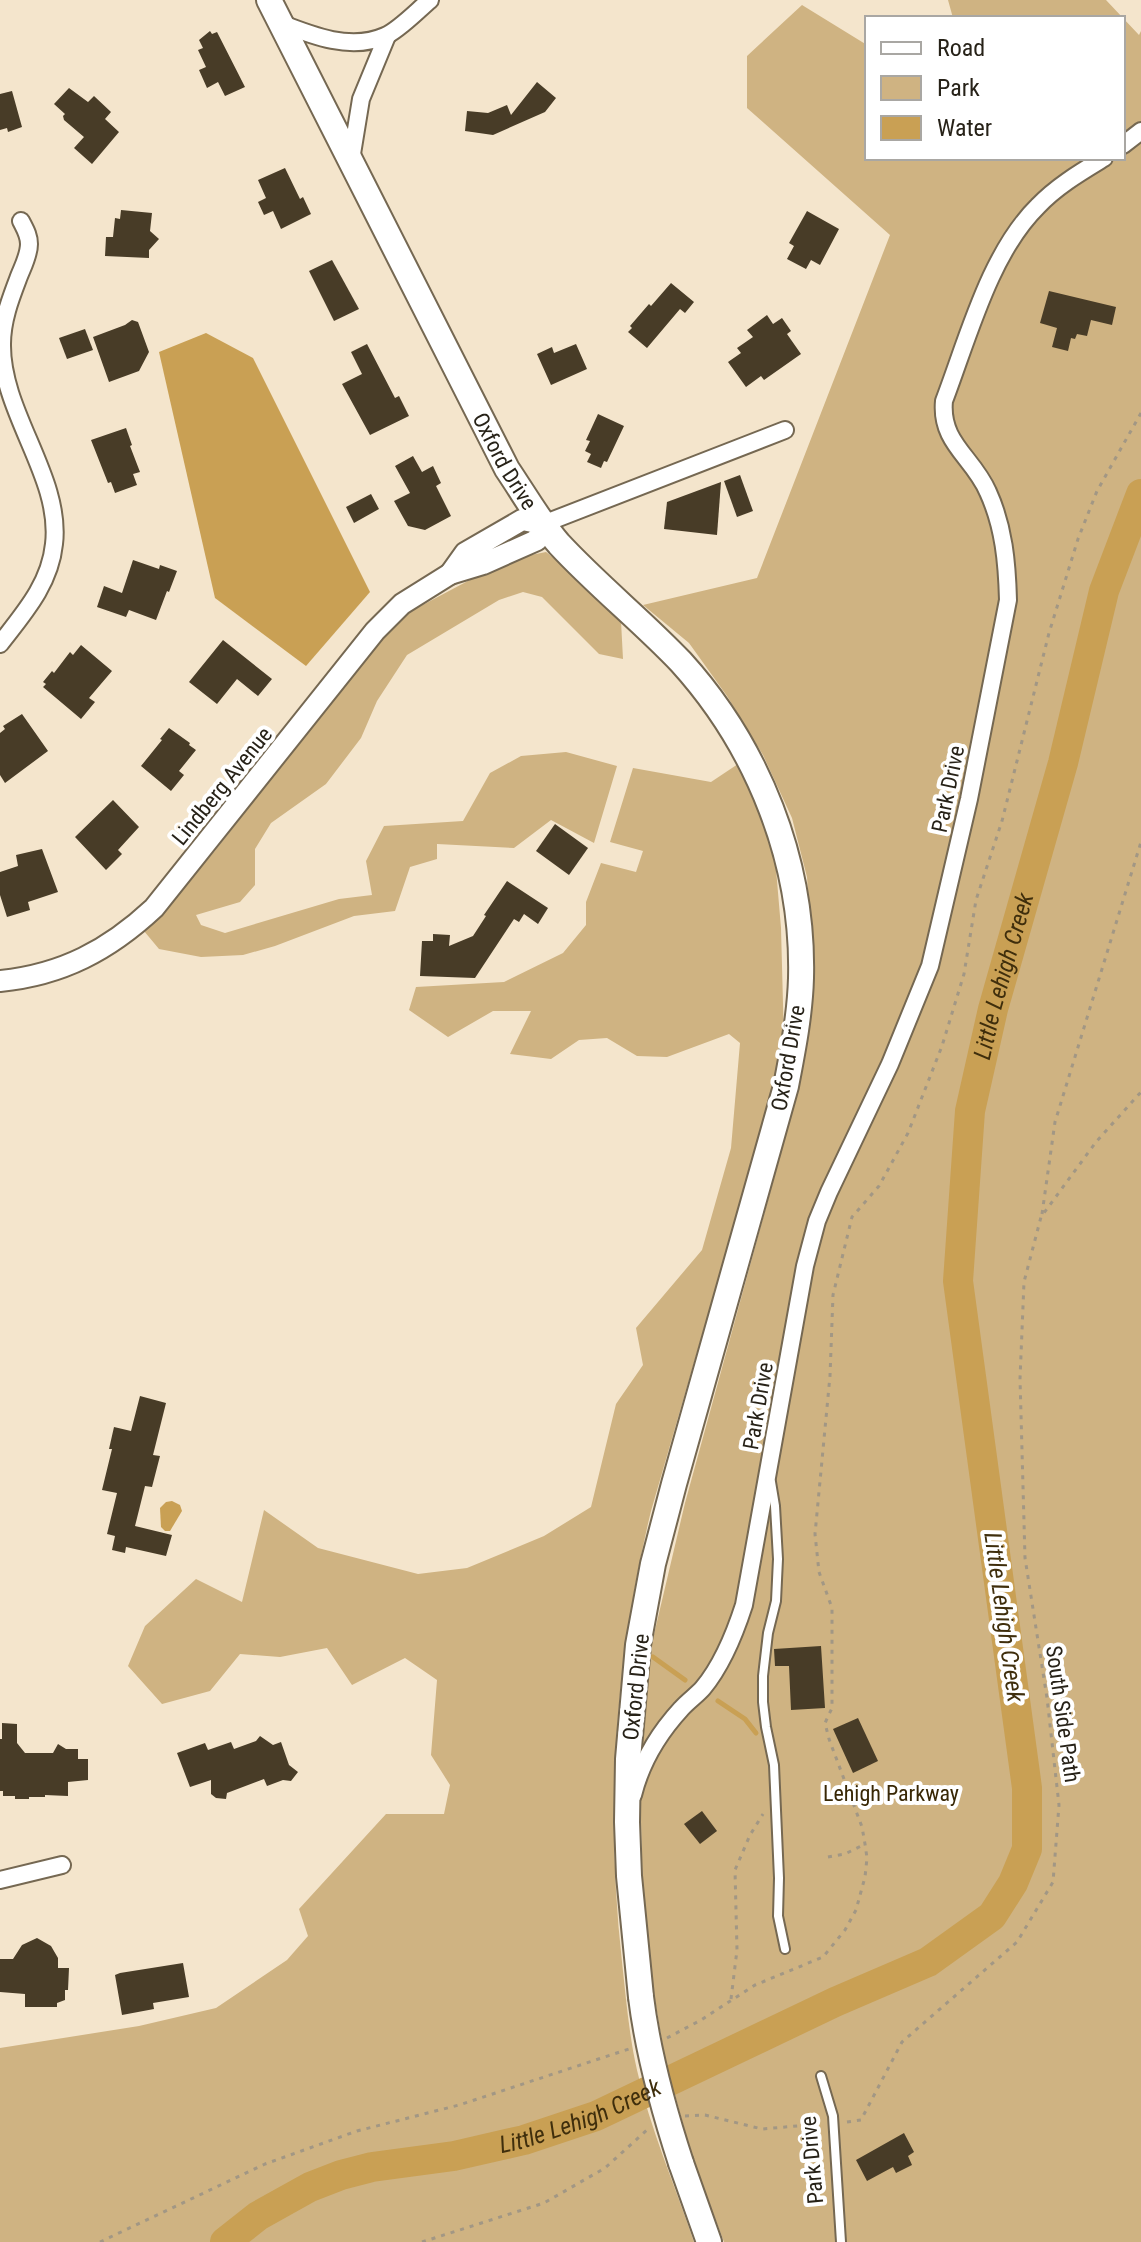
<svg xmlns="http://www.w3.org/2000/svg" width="1141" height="2242" font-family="'Roboto Condensed',sans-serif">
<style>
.green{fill:#cfb382}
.water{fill:#c9a054}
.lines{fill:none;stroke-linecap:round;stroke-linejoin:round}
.stream{stroke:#c9a054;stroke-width:5}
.river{stroke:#c9a054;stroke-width:30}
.building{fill:#483c27}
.service-casing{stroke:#756852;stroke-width:12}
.minor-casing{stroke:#756852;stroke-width:20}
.tertiary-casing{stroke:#756852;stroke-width:24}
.secondary-casing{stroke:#756852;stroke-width:28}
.path{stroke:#a29784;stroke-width:3;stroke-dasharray:4 6;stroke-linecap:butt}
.service{stroke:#fff;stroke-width:8}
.minor{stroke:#fff;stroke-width:16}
.tertiary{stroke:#fff;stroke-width:20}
.secondary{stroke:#fff;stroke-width:24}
.secondary-bridge-casing{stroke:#756852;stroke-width:28;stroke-linecap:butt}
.secondary-bridge{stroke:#fff;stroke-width:24}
.labels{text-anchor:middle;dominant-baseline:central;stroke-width:8;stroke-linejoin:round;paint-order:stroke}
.street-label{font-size:22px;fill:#272218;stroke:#fff}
.park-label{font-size:22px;fill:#382705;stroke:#fff}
.water-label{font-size:24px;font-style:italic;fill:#3f2e0c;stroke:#fff}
</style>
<rect width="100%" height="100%" fill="#f4e5cc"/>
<g class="green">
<polygon points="948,0 1106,0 1139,35 1141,31 1141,2242 724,2242 693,2160 665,2059 654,1994 643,1897 639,1747 647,1664 685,1503 788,1127 806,1025 811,936 807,877 792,818 763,755 727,696 689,643 643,605 757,578 890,235 747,108 747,56 802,5 867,45 867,158 1123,158 1123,18 953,18"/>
<polygon points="546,552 559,562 621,621 623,659 599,654 542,597 523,592 499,600 407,655 377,701 361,738 326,784 271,823 255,849 255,885 240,902 196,915 201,925 225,933 339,899 372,895 366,861 384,826 463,821 490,773 521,756 566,752 617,766 594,843 551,820 514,848 437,844 437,859 410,867 395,911 354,916 275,946 243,955 201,957 159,949 144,931 214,852 370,652 400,617 481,574 516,558"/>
<path d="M 738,764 L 758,808 L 775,857 L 781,928 L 784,1041 L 770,1100 L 651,1511 C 615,1660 605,1810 622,1962 C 626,1998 629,2035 637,2070 C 650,2129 675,2185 694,2242 L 0,2242 L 0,2048 L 139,2026 L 216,2008 L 287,1960 L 308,1936 L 299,1909 L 386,1814 L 444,1814 L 450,1785 L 431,1755 L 437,1680 L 405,1658 L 352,1685 L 327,1648 L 280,1657 L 240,1654 L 210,1691 L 162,1704 L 128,1666 L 145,1626 L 196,1579 L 242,1602 L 264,1510 L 318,1548 L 418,1574 L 467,1568 L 544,1536 L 591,1507 L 616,1404 L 643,1365 L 636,1328 L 702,1250 L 731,1148 L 740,1043 L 729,1034 L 667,1057 L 637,1056 L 607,1038 L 579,1040 L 551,1059 L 510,1054 L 531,1011 L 493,1011 L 448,1037 L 409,1010 L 416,987 L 504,982 L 563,953 L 586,925 L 586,902 L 601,863 L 636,872 L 643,851 L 610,842 L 633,768 L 711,782 Z"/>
</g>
<g class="water">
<polygon points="206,333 253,358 370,592 306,666 215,598 159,352"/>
<polygon points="172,1501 180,1505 182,1511 170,1531 165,1531 161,1527 160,1508 166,1502"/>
</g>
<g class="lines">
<g class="stream">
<polyline points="653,1657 685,1680"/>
<polyline points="718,1701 745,1719 756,1733"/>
</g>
<path class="river" id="s1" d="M 225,2242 L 258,2216 L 310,2187 L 341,2175 L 372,2167 L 454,2156 L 524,2140 L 596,2116 L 835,2002 L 928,1962 L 992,1916 L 1013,1883 L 1027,1849 L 1027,1788 L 958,1281 L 970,1111 L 993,1009 L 1063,763 L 1104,591 L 1141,494"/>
</g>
<g class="building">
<polygon points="210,31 212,34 217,32 245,87 225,96 218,82 207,88 199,70 206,67 198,50 203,48 199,40"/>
<polygon points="537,82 556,98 545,112 493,135 465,131 467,111 488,113 507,105 511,115"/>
<polygon points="69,88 88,102 94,96 111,112 105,119 119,132 92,164 74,148 84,137 64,120 63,116 65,114 54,104"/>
<polygon points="12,91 22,127 8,132 7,128 0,130 0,94"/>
<polygon points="285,168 300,199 303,197 311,214 281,229 273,211 264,215 258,202 266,198 258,180"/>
<polygon points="121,210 152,213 150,231 159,239 149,250 149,258 105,256 106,237 113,237 115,218 120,219"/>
<polygon points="807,211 839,229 820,265 811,260 806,269 787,259 794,246 789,243"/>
<polygon points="332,260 359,309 334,321 309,271"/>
<polygon points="671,283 694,302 685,313 680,309 647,348 628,332 632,328 630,326 649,304 651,306"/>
<polygon points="1049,291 1116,307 1112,325 1091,320 1087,336 1077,334 1075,339 1071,338 1068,351 1052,347 1057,328 1040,323"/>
<polygon points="767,315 773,324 782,318 791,331 787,334 801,354 764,380 761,376 746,387 728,362 741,353 737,348 753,337 747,330"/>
<polygon points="132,320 138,322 149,352 139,371 109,382 93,337 125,325"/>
<polygon points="85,329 93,350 67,359 59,338"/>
<polygon points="367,344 395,398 399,396 409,416 370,435 342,384 362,374 351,352"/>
<polygon points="576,344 587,369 551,385 537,354 552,347 554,353"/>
<polygon points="598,414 624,426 607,462 604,461 601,468 587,462 591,454 585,451 590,441 586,440"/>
<polygon points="126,428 132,445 130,446 140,472 133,474 137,485 115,493 111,482 108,483 91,440"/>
<polygon points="413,456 422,472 433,466 441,483 436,486 451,516 425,530 408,526 394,501 410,493 395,466"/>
<polygon points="740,475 753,511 737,517 724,481"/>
<polygon points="721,482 717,535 664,529 667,502"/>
<polygon points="371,494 379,509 354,523 346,507"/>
<polygon points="133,560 159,569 160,565 177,571 169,592 167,591 156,620 129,610 126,617 97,607 104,586 122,593"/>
<polygon points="223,640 272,679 258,696 237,679 217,704 189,682"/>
<polygon points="81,645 112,671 89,698 95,702 81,719 43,687 46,684 43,682 52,671 54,673 70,652 73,655"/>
<polygon points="22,714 48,751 5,783 0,775 0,733 5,729 3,726"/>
<polygon points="169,728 190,743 189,745 196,750 179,771 184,775 171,791 141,766 162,740 160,739"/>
<polygon points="113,800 139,827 118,850 122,854 106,870 75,837"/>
<polygon points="555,824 588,848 569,875 536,851"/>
<polygon points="42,849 58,892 28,902 30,910 7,917 0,895 0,872 18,866 16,855"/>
<polygon points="507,881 548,908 538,924 524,914 519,922 514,919 475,978 420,976 422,941 433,941 433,934 450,935 449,946 473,936 486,916 484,915"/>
<polygon points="140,1396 166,1403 153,1455 160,1456 152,1487 145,1486 135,1526 172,1535 166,1556 126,1547 125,1553 112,1550 115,1536 107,1534 117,1493 102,1490 112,1449 109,1449 114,1427 131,1431"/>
<polygon points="821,1646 825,1708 791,1710 789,1666 775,1666 774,1649"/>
<polygon points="858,1718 878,1761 853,1773 833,1729"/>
<polygon points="2,1723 17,1724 17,1743 25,1753 53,1753 58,1744 66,1749 78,1749 78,1759 88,1759 88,1780 68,1782 68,1796 45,1795 45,1797 29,1797 29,1799 15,1799 15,1796 3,1796 3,1791 0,1791 0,1739 2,1739"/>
<polygon points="260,1736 273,1745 281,1742 289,1765 298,1772 291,1781 283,1780 267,1786 264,1779 227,1793 226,1799 216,1798 211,1794 211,1780 190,1787 177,1753 205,1743 208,1750 231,1742 234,1749 256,1741"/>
<polygon points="702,1811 717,1831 700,1844 684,1824"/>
<polygon points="37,1938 51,1946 58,1958 58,1968 69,1968 68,1990 65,1990 65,2000 57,2003 57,2007 25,2007 25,1994 0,1992 0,1959 13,1959 22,1945"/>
<polygon points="183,1963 189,1997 153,2003 154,2009 122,2015 115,1975 120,1973"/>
<polygon points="904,2133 914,2152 908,2156 912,2165 896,2173 893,2167 867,2181 856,2160"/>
</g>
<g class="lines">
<defs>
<g id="service">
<polyline points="771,1482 775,1506 778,1559 776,1601 768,1633 763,1676 763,1702 766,1727 774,1765 779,1878 778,1916 785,1949"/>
<polyline points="821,2076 833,2116 841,2242"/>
</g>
<g id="minor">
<path d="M 280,23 C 313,36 351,51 385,36 C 399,30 418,10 430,0"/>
<polyline points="1123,145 1141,131"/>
<polyline points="351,160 361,99 387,36"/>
<polyline points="543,524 785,430"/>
<path d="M 0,644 C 24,613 50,584 54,544 C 62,477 1,413 2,344 C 2,321 10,300 18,279 C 22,268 29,256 29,244 C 29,235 25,229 21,221"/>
<path d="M 633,1795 C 641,1763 659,1733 681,1709 C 688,1701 697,1695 703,1688 C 723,1664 735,1633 744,1605 L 805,1266 L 817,1221 L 829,1192 L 890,1064 L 930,966 L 969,799 L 1008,600 C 1007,563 1004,527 988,492 C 973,457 940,443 944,401 C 968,338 990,253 1038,206 C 1057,186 1081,172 1104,158"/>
<polyline points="0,1880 62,1865"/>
</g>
<g id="tertiary">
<polygon points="522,520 543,524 537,540 483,564 450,574 465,553"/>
<path d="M 0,981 C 62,975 109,950 154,908 L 375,631 L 402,604 L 450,574"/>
</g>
<g id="secondary">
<path id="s2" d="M 269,0 L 507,469 C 524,494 539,521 559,544 C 598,586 642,621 681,662 C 758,747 804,862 801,978 C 800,1014 793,1050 786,1086 L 674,1484 L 653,1564 L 638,1645 L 628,1759 L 627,1822 L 629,1876 L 641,1997"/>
<polyline points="681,2163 709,2242"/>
</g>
</defs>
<use href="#service" class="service-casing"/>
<use href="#minor" class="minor-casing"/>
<use href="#tertiary" class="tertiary-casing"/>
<use href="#secondary" class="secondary-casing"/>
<g class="path">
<polyline points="1042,1214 1055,1122 1141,842"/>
<polyline points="828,1857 845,1854 865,1844"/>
<polyline points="731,1999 737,1950 735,1870 750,1835 763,1814"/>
<polyline points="667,2038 701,2020 755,1985 823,1957 845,1930 856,1910 865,1877 867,1858 865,1844 862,1827 829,1739 825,1723 832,1708 832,1608 819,1572 815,1534 830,1376 833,1295 852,1217 879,1186 908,1133 942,1046 964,974 976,900 1002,821 1049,633 1078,539 1097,491 1141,413"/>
<polyline points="685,2116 705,2115 762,2129 820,2124"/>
<polyline points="847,2122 861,2120 902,2042 1017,1942 1053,1882 1059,1805 1047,1698 1025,1558 1020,1379 1024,1282 1041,1217 1096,1142 1141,1092"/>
<polyline points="100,2242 265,2164 357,2131 459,2105 629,2049"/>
<polyline points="422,2242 544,2203 605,2168 648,2129"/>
</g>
<use href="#service" class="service"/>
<use href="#minor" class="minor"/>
<use href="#tertiary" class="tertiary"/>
<use href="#secondary" class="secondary"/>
<defs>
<path id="secondary-bridge" d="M 641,1997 C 648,2054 663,2108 681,2163"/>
</defs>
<use href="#secondary-bridge" class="secondary-bridge-casing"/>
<use href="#secondary-bridge" class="secondary-bridge"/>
</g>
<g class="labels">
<g class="street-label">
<text stroke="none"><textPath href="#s2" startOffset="518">Oxford Drive</textPath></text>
<text transform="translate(222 786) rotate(-51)">Lindberg Avenue</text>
<text transform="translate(948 789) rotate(-78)">Park Drive</text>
<text transform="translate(788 1058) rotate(-80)">Oxford Drive</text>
<text transform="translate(758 1406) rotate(-80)">Park Drive</text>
<text transform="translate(636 1687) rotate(-84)">Oxford Drive</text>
<text transform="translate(1063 1714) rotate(82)">South Side Path</text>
<text transform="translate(812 2160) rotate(-95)">Park Drive</text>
</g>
<g class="park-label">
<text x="891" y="1793">Lehigh Parkway</text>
</g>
<g class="water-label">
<text stroke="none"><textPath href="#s1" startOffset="1800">Little Lehigh Creek</textPath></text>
<text transform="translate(1004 1617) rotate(82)">Little Lehigh Creek</text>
<text stroke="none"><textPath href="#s1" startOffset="382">Little Lehigh Creek</textPath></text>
</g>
</g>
<rect x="865" y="16" width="260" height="144" fill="#ffffff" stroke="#a9a7a3" stroke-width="2"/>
<rect x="881" y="42" width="40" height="12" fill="#ffffff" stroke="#a9a7a3" stroke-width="2"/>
<text x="937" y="56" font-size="24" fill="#272218">Road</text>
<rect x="881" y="76" width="40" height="24" fill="#cfb382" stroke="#a9a7a3" stroke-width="2"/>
<text x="937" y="96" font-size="24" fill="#272218">Park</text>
<rect x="881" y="116" width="40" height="24" fill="#c9a054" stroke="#a9a7a3" stroke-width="2"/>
<text x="937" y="136" font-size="24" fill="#272218">Water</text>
</svg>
